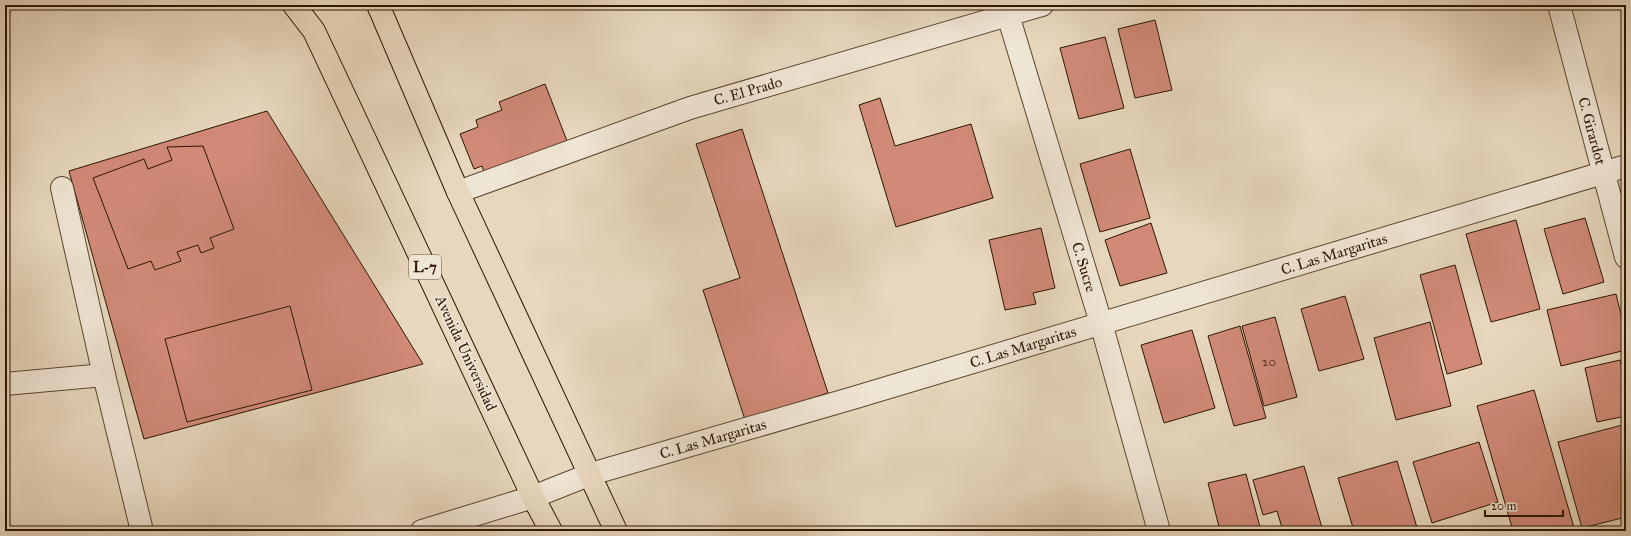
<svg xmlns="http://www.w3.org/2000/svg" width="1631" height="536" font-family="'IM FELL Great Primer',serif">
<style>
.building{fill:#d18a78;stroke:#2c1500}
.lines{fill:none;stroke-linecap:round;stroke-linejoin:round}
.minor-casing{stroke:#5b462f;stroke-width:24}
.primary-casing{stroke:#2c1500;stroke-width:24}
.minor{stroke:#efe5d4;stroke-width:22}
.primary{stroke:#e7d7bd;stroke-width:22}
.labels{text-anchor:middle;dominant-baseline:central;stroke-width:3.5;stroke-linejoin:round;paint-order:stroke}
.number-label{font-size:13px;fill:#55321e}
.shield{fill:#efe5d4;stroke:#665340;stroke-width:1}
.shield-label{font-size:14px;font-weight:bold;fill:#2c1500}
.street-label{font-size:15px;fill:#2c1500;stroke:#efe5d4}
</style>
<rect width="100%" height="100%" fill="#e7d7bd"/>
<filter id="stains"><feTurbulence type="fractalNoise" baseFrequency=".005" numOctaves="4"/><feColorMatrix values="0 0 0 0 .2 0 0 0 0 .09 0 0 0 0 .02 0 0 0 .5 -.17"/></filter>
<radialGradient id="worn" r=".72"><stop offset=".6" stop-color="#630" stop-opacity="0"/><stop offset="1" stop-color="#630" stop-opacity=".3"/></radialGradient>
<g class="building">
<polygon points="1155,20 1172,90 1135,98 1118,29"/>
<polygon points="1105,37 1124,108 1079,119 1060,48"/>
<polygon points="545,84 567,141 484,172 482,166 474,169 460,134 478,127 476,120 502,110 499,102"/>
<polygon points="880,98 895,146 971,124 993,198 896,227 859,105"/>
<polygon points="267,111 423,364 144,439 69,171"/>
<polygon points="742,129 828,393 745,420 703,290 740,278 696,144"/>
<polygon points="203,146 234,229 210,238 214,248 201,253 198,245 177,252 181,261 155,270 151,261 128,269 93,178 144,159 148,169 172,160 167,147"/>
<polygon points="1130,149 1150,218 1100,232 1080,164"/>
<polygon points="1585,218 1604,282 1563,294 1544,229"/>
<polygon points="1516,220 1540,309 1491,322 1466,234"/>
<polygon points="1151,223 1167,273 1120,286 1105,240"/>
<polygon points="1041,228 1055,288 1033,293 1036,304 1005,310 989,240"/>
<polygon points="1455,265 1482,364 1447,374 1420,275"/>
<polygon points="1616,294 1626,335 1626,350 1561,366 1547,310"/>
<polygon points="1345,296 1364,359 1319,371 1301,309"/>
<polygon points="290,306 312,390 187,422 165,339"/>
<polygon points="1275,317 1297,397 1264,406 1242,326"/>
<polygon points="1430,322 1451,406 1396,420 1374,338"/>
<polygon points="1240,326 1266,418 1234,426 1208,336"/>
<polygon points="1192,330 1215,408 1164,423 1141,345"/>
<polygon points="1620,360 1626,385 1626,416 1597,422 1585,368"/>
<polygon points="1534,390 1575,531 1513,531 1477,406"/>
<polygon points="1626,424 1626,517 1582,528 1558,442"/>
<polygon points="1479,442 1498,502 1432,523 1413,462"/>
<polygon points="1397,461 1418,531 1354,531 1338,478"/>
<polygon points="1304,466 1323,531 1283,531 1277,511 1263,515 1253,480"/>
<polygon points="1246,474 1261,531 1220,531 1208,483"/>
</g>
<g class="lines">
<defs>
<g id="minor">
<polyline points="1005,5 1101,323 1159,531"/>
<polyline points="1559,5 1626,257"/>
<polyline points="62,188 104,375 142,531"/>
<polyline points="458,192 690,108 1042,5"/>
<polyline points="5,384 104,375"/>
<polyline points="422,531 533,497 591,474 853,398 1626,166"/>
</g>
<g id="primary">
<polyline points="294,5 314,31 533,497 551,531"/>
<polyline points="378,5 458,192 616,531"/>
</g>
</defs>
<use href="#minor" class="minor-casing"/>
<use href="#primary" class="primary-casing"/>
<use href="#minor" class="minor"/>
<use href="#primary" class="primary"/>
</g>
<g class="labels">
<g class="number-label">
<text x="1269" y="362">20</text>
</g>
<rect class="shield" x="409" y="255" width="32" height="24" rx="3"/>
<g class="shield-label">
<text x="425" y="267">L-7</text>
</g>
<g class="street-label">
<text transform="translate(748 91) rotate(-16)">C. El Prado</text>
<text transform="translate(1592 131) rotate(75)">C. Girardot</text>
<text transform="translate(1334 254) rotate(-17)">C. Las Margaritas</text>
<text transform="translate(1084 267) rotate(73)">C. Sucre</text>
<text transform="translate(1023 347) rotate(-17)">C. Las Margaritas</text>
<text transform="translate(466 353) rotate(65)">Avenida Universidad</text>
<text transform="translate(713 439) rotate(-16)">C. Las Margaritas</text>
</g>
</g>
<rect width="1631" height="536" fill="none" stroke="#e7d7bd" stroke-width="20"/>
<rect x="6" y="6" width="1619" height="524" fill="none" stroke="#2c1500" stroke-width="2"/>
<rect x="10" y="10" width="1611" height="516" fill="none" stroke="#2c1500"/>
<path d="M1485 510v6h78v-6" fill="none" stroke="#2c1500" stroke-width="2"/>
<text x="1491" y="510" font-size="12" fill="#2c1500" stroke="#efe5d4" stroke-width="3" paint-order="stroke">20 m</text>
<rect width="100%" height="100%" filter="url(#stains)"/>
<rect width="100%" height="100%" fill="url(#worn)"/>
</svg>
